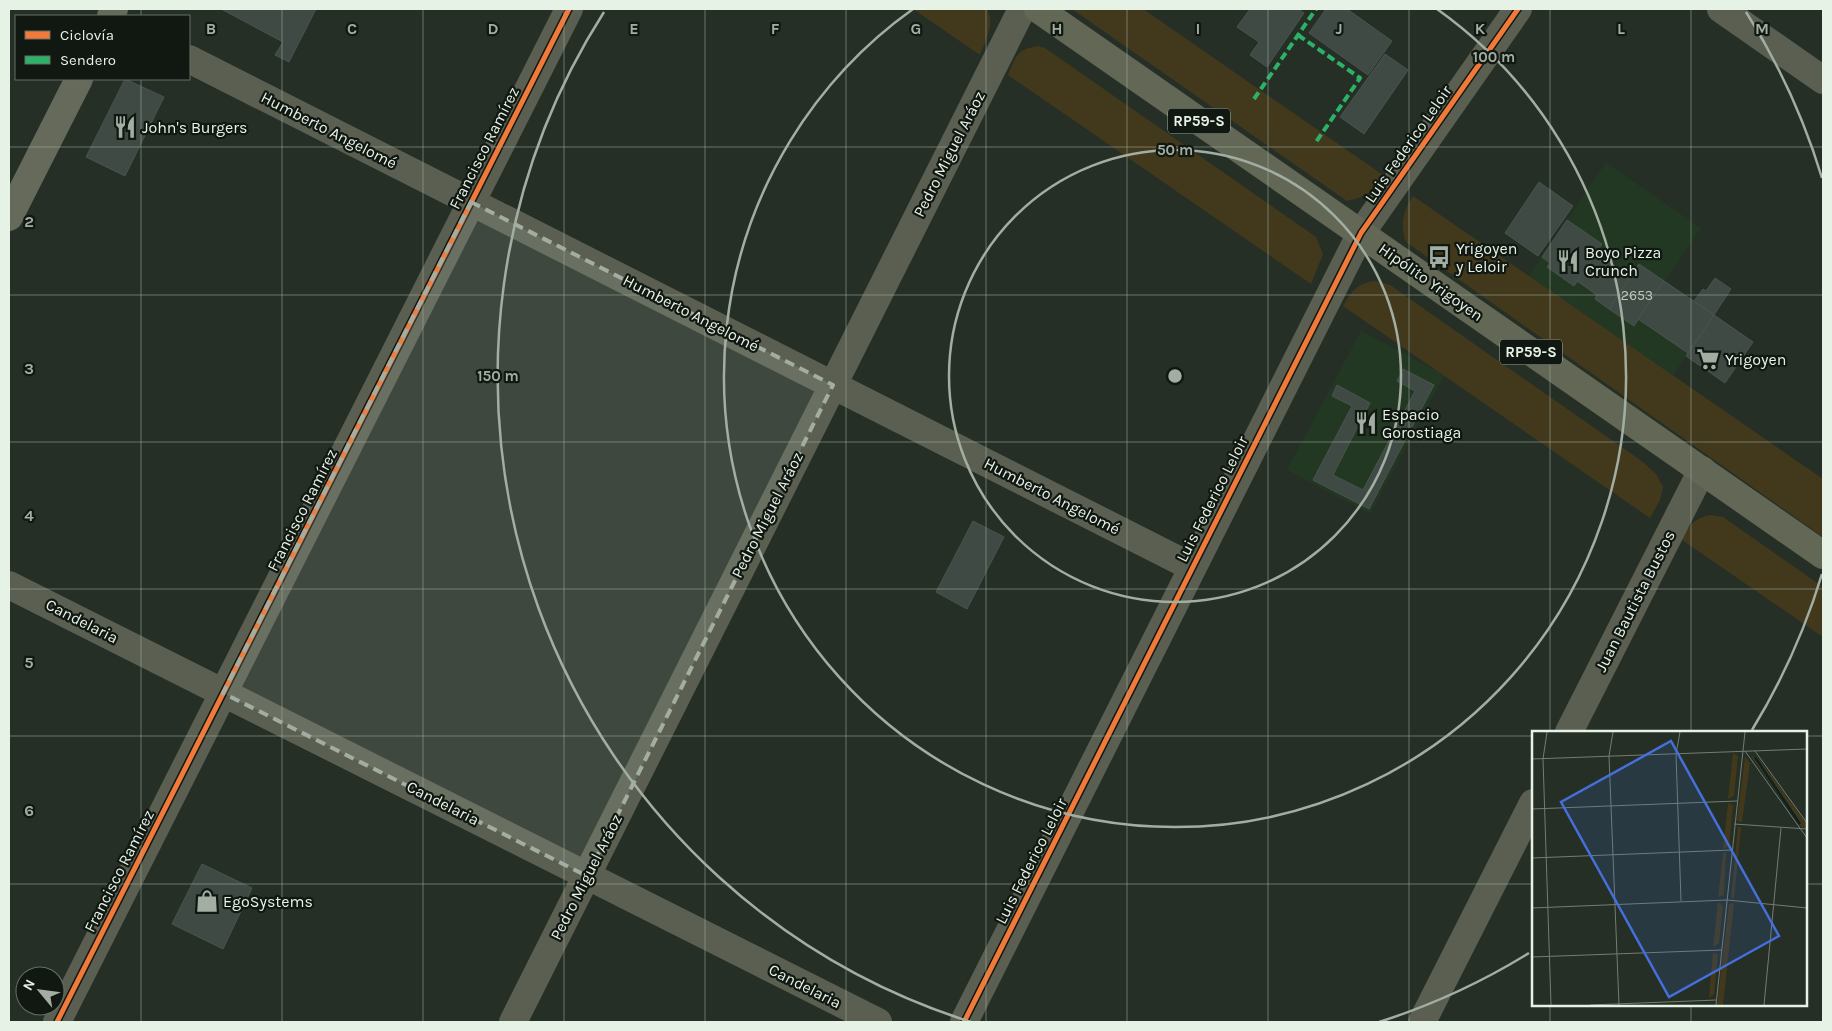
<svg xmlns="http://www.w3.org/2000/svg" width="1832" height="1031" font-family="Karla,sans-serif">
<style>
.built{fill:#233823}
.grass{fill:#42391d}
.building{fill:#404a44;stroke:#4a544f}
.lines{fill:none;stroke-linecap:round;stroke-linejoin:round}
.minor{stroke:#5b5f51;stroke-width:28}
.tertiary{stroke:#5b5f51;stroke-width:28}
.secondary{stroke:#666a5a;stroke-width:28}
.primary{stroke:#636856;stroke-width:28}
.quiet{stroke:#2db169;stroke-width:4;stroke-dasharray:8 4;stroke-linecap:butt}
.cycleway-casing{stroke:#101811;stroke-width:8}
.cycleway{stroke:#f17a3a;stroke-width:5}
.marked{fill:#a3aea3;fill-opacity:0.2;stroke:#a3aea3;stroke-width:4;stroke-dasharray:10 6;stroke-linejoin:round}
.grid{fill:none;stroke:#a3aea3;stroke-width:1;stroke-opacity:0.55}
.ring{fill:none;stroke:#a3aea3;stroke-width:2.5}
.labels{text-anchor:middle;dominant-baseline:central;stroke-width:4.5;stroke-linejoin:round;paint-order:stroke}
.number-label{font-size:14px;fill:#bdc8be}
.shield{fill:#101811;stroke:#a6b1a7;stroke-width:1}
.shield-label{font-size:15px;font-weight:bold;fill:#e7f2e7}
.poi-label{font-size:16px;fill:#e7f2e7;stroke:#101811;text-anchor:start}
.street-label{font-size:16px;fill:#e7f2e7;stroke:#101811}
.inset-river{fill:none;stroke:#0c2122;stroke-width:2.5}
.inset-road{fill:none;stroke:#737d73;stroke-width:1}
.view{fill:#456fdb;fill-opacity:0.15;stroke:#456fdb;stroke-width:2.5}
.inset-edge{fill:none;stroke:#e7f2e7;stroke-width:2.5}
.grid-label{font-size:16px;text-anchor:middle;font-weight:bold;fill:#a3aea3;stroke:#101811;stroke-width:4.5;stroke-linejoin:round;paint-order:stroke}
.centre{fill:#a3aea3;stroke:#101811;stroke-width:2.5}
.ring-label{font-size:15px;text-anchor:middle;font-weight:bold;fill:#a3aea3;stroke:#101811;stroke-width:4.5;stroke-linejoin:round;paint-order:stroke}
</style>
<rect width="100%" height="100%" fill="#252f26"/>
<g class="built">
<polygon points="1606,163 1701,228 1664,281 1714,315 1673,375 1528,277"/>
<polygon points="1361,331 1444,375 1370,514 1287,470"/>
</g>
<g class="grass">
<path d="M 913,9 L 987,9 C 995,24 986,40 980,55 Z"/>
<path d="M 1072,9 L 1143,9 L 1383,175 C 1373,193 1367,196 1347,201 Z"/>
<path d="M 1038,46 L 1045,48 L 1316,237 L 1323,254 L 1311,284 L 1008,75 C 1016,56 1017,49 1038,46 Z"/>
<path d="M 1413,196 L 1823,479 L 1823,537 L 1406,242 C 1400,225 1403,210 1413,196 Z"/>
<path d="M 1375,281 L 1390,285 L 1643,462 L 1656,474 L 1663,487 L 1660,500 L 1650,518 L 1343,306 C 1352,291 1357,283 1375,281 Z"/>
<path d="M 1711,515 L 1723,517 L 1823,587 L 1823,637 L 1682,540 C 1689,525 1694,518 1711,515 Z"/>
</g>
<g class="building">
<polygon points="224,9 316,9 289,62 275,55 283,42 223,10"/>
<polygon points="1250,9 1298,9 1304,13 1267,67 1250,55 1259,42 1237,27"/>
<polygon points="1326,9 1347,9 1392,41 1368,75 1309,33"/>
<polygon points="1385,54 1408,70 1364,134 1340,117"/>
<polygon points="125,79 164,97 125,176 86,157"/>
<polygon points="1539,182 1573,206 1538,256 1505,233"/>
<polygon points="1567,220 1602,244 1574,286 1547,267 1550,263 1542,257"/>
<polygon points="1596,253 1631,277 1609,309 1595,299 1597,295 1577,281"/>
<polygon points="1639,264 1664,281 1634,326 1609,309"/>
<polygon points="1715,278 1731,289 1714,315 1694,301 1703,289 1706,291"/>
<polygon points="1664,281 1714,315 1688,353 1638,319"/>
<polygon points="1714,315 1753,342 1725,383 1686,356"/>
<polygon points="1403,369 1434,385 1369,509 1313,480 1352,406 1332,396 1337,385 1370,403 1333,475 1363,490 1415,391 1397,381"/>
<polygon points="973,521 1004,537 967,609 936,592"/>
<polygon points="202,864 252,888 223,949 172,924"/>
</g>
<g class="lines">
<g class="minor">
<polyline points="1721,9 1823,80"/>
<polyline points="189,59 1192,567"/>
<polyline points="9,585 878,1022"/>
<polyline points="1569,732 1702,470"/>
<polyline points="57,1022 569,9"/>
<polyline points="513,1022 1022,9"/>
<polyline points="1422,1022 1533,803"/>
</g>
<polyline class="tertiary" points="964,1022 1361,233 1518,9"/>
<g class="secondary">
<polyline points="111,16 114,9"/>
<polyline points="9,217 79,79"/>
</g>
<polyline class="primary" points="1038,9 1823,555"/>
<g class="quiet">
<polyline points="1298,35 1360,78 1316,142"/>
<polyline points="1254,99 1316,9"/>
</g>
<defs>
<g id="cycleway">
<polyline points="57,1022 569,9"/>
<polyline points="964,1022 1361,233 1518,9"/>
</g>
</defs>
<use href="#cycleway" class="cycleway-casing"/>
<use href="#cycleway" class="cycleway"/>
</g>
<path class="marked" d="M 471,202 L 833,385 L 587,876 L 223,693 Z"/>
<path class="grid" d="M 141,9 L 141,16M 282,9 L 282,1022M 423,9 L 423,1022M 564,9 L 564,1022M 705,9 L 705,1022M 846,9 L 846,1022M 986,9 L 986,1022M 1127,9 L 1127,1022M 1268,9 L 1268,1022M 1409,9 L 1409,1022M 1550,9 L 1550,732M 1691,9 L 1691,732M 141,79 L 141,1022M 9,147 L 1823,147M 9,295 L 1823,295M 9,442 L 1823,442M 9,589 L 1823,589M 9,736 L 1533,736M 1806,736 L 1823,736M 9,884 L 1533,884M 1806,884 L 1823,884M 1550,1005 L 1550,1022M 1691,1005 L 1691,1022"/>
<g class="ring">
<circle cx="1175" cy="376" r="226"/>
<path d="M1437 9A451 451 0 1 1 913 9"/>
<path d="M1822 574A677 677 0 0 1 1752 730M1529 953A677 677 0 0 1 1379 1022M971 1022A677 677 0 0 1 604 12M1746 12A677 677 0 0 1 1822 178"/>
</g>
<defs>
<symbol id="restaurant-bare" viewBox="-9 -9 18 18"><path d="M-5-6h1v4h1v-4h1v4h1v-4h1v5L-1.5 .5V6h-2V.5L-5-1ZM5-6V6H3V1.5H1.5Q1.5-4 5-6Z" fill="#a3aea3" stroke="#101811" stroke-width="2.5" paint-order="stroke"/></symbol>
<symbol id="bus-bare" viewBox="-9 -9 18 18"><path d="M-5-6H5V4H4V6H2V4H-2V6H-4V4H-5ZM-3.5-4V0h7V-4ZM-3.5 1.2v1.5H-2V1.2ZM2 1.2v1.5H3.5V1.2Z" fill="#a3aea3" stroke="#101811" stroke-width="2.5" paint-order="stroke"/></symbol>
<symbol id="supermarket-bare" viewBox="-9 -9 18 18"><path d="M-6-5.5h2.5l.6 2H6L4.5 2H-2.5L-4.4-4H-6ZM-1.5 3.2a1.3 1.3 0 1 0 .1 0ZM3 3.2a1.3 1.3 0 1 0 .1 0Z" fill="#a3aea3" stroke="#101811" stroke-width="2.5" paint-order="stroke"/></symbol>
<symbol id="shop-bare" viewBox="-9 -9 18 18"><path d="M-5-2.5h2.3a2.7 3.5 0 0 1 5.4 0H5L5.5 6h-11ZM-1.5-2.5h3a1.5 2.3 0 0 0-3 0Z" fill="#a3aea3" stroke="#101811" stroke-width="2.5" paint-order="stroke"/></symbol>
</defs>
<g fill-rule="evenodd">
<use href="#restaurant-bare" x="109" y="111" width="32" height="32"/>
<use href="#bus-bare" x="1423" y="241" width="32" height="32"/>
<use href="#restaurant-bare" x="1552" y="245" width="32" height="32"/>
<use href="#supermarket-bare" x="1692" y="343" width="32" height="32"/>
<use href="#restaurant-bare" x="1350" y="407" width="32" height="32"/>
<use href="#shop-bare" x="191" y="885" width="32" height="32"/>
</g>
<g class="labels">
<g class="number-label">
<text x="1637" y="295">2653</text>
</g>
<g class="shield">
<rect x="1168" y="108.5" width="62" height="25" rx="4"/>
<rect x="1500" y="339.5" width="62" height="25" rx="4"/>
</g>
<g class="shield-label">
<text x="1199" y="121">RP59-S</text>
<text x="1531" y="352">RP59-S</text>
</g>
<g class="poi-label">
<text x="142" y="127">John's Burgers</text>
<text x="1456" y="248">Yrigoyen<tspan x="1456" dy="18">y Leloir</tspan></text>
<text x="1585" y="252">Boyo Pizza<tspan x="1585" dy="18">Crunch</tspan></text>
<text x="1725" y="359">Yrigoyen</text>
<text x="1382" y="414">Espacio<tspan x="1382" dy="18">Gorostiaga</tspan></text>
<text x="223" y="901">EgoSystems</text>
</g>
<g class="street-label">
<text transform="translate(329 130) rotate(27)">Humberto Angelomé</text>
<text transform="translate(1408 144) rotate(-55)">Luis Federico Leloir</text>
<text transform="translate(484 148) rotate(-63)">Francisco Ramírez</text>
<text transform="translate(949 154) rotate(-63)">Pedro Miguel Aráoz</text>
<text transform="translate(1431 282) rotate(35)">Hipólito Yrigoyen</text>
<text transform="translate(691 313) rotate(27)">Humberto Angelomé</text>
<text transform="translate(1052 496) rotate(27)">Humberto Angelomé</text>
<text transform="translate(1212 499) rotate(-63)">Luis Federico Leloir</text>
<text transform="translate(302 510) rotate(-63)">Francisco Ramírez</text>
<text transform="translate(767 515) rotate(-63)">Pedro Miguel Aráoz</text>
<text transform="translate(1635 601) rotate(-63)">Juan Bautista Bustos</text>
<text transform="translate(82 621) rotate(27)">Candelaria</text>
<text transform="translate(443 803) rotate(27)">Candelaria</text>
<text transform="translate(1031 861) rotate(-63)">Luis Federico Leloir</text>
<text transform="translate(119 871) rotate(-63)">Francisco Ramírez</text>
<text transform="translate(586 877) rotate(-63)">Pedro Miguel Aráoz</text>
<text transform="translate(805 986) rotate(27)">Candelaria</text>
</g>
</g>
<g transform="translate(1532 731)">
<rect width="275" height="275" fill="#252f26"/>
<path d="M 201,22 L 206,25 L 202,65 L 196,68 ZM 225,25 L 275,93 L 275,96 L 270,97 L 220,26 ZM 213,26 L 218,32 L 210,91 L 205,90 ZM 196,72 L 201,74 L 197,115 L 191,118 ZM 206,96 L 209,96 L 202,168 L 199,167 ZM 194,121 L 192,164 L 186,166 L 191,122 ZM 186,171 L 191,175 L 187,212 L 181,216 ZM 202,172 L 191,274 L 185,274 L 197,173 ZM 181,221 L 186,224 L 182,263 L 177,267 Z" fill="#42391d"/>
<path class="inset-river" d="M 223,26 L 268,93"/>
<path class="inset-road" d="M 15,1 L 11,28 L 19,274M 81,1 L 77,25 L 87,274M 148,1 L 144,23 L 149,170M 213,20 L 275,107M 223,20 L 275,92M 0,28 L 275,18M 0,78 L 205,70M 202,93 L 275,98M 0,127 L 200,119M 0,177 L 195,169 L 275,177M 0,226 L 190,219M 58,274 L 185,269M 184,274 L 213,1M 232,274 L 249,97"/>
<path class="view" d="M 139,10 L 247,205 L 137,266 L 29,71 Z"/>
<rect width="275" height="275" class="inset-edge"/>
</g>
<g class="grid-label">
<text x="211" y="34">B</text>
<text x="352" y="34">C</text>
<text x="493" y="34">D</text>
<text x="634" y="34">E</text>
<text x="775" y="34">F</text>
<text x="916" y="34">G</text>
<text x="1057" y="34">H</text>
<text x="1198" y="34">I</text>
<text x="1339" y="34">J</text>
<text x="1480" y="34">K</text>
<text x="1621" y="34">L</text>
<text x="1762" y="34">M</text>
<text x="29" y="227">2</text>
<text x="29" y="374">3</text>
<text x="29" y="521">4</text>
<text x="29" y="668">5</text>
<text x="29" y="816">6</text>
</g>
<circle cx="1175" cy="376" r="8" class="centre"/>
<g class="ring-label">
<text x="1494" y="62">100 m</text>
<text x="1175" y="155">50 m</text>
<text x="498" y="381">150 m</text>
</g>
<rect width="1832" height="1031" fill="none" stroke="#e7f2e7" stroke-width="20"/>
<rect x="15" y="15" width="175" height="65" fill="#101811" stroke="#666f67"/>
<rect x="25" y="31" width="25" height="8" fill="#f17a3a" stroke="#666f67"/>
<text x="60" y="40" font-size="15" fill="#e7f2e7">Ciclovía</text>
<rect x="25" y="56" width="25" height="8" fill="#2db169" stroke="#666f67"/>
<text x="60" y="65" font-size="15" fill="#e7f2e7">Sendero</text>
<g transform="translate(40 991) rotate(299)"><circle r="24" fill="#101811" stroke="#666f67"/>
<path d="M0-4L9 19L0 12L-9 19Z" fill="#a3aea3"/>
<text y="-8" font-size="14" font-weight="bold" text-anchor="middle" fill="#e7f2e7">N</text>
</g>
</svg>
